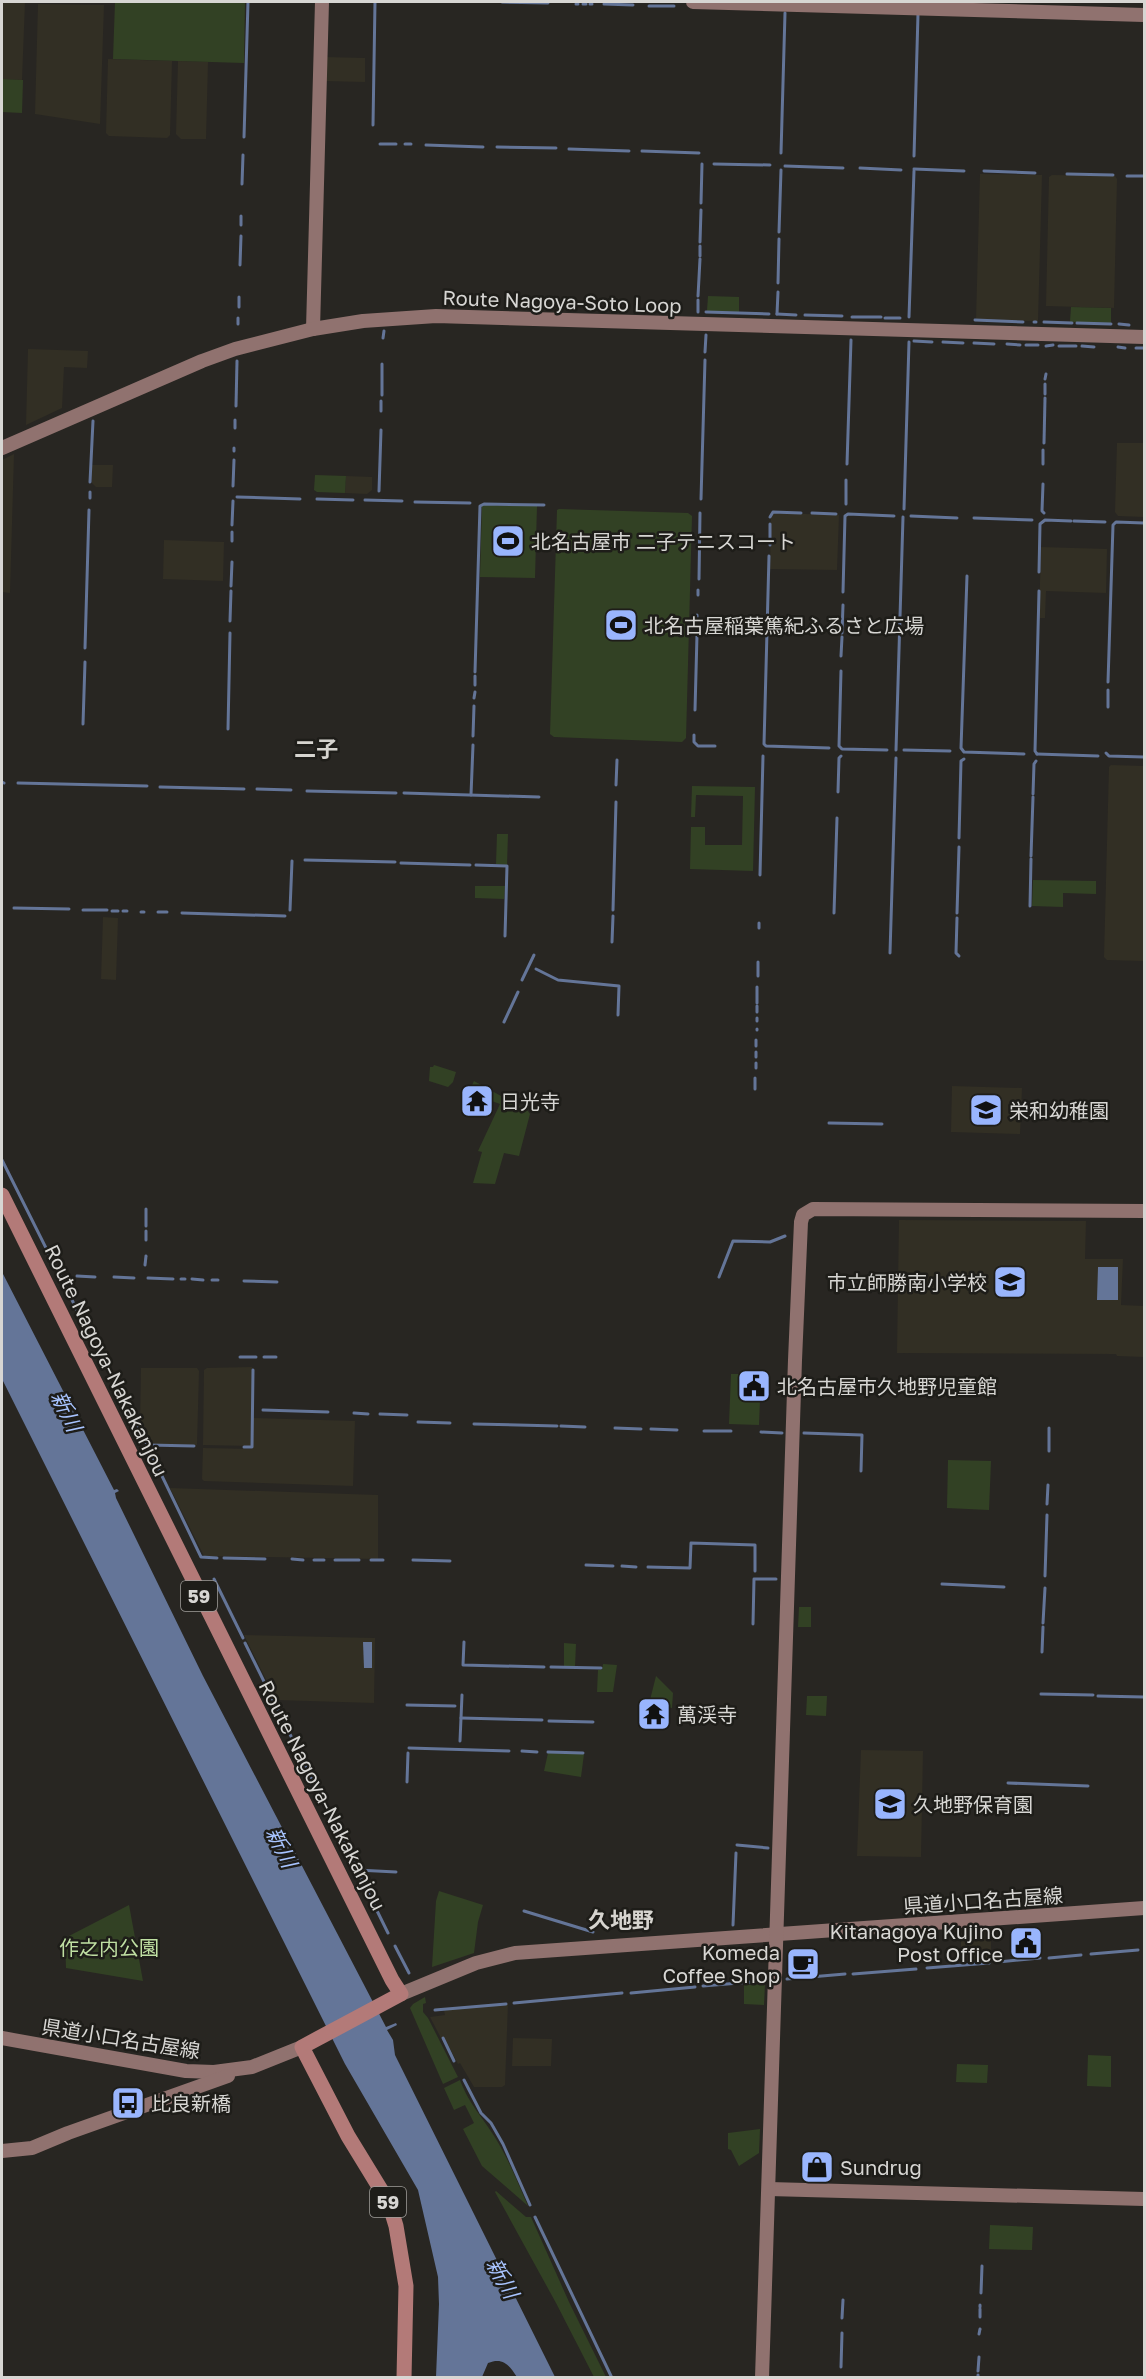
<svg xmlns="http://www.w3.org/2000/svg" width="1146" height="2379" font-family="'Golos Text','Noto Sans JP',sans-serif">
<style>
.built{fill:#322f24}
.green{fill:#324124}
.water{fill:#647598}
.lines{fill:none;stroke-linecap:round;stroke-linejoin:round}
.stream{stroke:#647598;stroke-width:3}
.secondary{stroke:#90726f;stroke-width:14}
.primary{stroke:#b37a78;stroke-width:15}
.labels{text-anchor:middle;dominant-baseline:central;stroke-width:5;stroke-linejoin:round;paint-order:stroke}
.shield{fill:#1e1d19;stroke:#a09e9b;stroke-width:1.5}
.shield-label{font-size:18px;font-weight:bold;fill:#d7d6d3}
.street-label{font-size:20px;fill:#d7d6d3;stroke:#1e1d19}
.poi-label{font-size:20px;fill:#d7d6d3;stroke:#1e1d19;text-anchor:start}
.park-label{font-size:20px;fill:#bfdfa2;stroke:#1e1d19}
.water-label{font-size:21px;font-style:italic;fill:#a8c4ff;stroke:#1e1d19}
.quarter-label{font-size:22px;font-weight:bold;fill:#d6d4cf;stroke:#1e1d19}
</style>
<rect width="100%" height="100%" fill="#282622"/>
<g class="built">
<polygon points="2,2 25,2 22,80 2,79"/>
<polygon points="38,4 104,5 100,124 35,114"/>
<polygon points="325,57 365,58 365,82 324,81"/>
<polygon points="108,59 172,61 170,135 167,138 109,136 106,133"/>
<polygon points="178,61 208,62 206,139 181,139 176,134"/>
<polygon points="980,174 1042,175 1038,321 976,320"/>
<polygon points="1052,175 1115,176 1117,179 1114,308 1046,306 1049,177"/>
<polygon points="28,349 88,351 87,368 64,367 62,408 26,425"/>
<polygon points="1117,443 1144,443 1144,517 1118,516 1115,512"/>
<polygon points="14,454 10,593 2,592 2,460"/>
<polygon points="92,465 113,465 112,487 96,487 92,483"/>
<polygon points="346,476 372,477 372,490 367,494 345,493"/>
<polygon points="773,513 839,515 837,570 770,569 771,515"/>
<polygon points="164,540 224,542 223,581 163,579"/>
<polygon points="1041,547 1107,549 1106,593 1046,591 1045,618 1039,618"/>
<polygon points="1111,765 1144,766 1144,961 1107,960 1104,957 1109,767"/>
<polygon points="103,917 118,918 116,980 101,979"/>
<polygon points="952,1086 1022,1088 1020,1134 951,1132"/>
<polygon points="899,1220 1086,1221 1085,1259 1123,1259 1121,1305 1144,1306 1144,1357 1117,1356 1116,1354 897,1353"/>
<polygon points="252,1367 251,1446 203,1445 204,1370 207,1368"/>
<polygon points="141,1368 197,1368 199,1371 197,1445 148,1444 140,1427"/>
<polygon points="253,1418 355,1421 353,1486 204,1481 202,1479 203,1448 252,1449"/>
<polygon points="170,1488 378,1495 378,1559 204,1556"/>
<polygon points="244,1635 375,1638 374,1703 276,1700"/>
<polygon points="861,1750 923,1751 921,1857 857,1856"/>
<polygon points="991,1930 991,1960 961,1962 961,1933"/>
<polygon points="508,2004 505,2085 502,2087 474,2087 460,2063 458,2064 444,2037 441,2038 430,2017 445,2015 444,2010"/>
<polygon points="513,2038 552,2039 551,2066 512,2066"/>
</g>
<g class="green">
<polygon points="115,2 245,2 244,63 113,59"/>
<polygon points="2,79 23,80 22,113 2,112"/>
<polygon points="708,296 739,297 739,312 707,311"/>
<polygon points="1071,307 1111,308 1111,323 1070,322"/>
<polygon points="315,475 346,476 345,493 317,492 314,490"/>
<polygon points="485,505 537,506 535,578 480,577 482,506"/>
<polygon points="559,509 688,513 692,516 686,738 682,742 554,737 550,734 557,510"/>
<polygon points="692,786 755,787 753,871 690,869 691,827 705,827 705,845 742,845 743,796 696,795 695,817 691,817"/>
<polygon points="497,834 508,834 507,865 496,864"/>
<polygon points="1033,880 1096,881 1096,894 1063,893 1063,907 1032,906"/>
<polygon points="475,886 505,886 504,899 475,898"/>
<polygon points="434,1065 456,1072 453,1082 448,1087 429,1081 430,1067 433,1067"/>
<polygon points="474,1081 528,1111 530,1114 519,1156 504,1153 495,1184 473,1183 482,1152 478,1151 500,1104 489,1100 491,1094 471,1087"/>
<polygon points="731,1374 743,1374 742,1399 760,1400 759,1425 729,1424"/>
<polygon points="948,1460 991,1461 989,1510 947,1508"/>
<polygon points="799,1607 811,1607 811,1627 798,1627"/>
<polygon points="564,1643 576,1644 575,1667 564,1666"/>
<polygon points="603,1664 617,1665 613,1692 597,1692 598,1670 602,1670"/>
<polygon points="656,1676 673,1693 672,1708 649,1704"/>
<polygon points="807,1696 827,1696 826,1716 806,1715"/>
<polygon points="548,1753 584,1754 581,1777 544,1771"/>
<polygon points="439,1891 483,1905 478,1922 474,1953 432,1967 436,1901"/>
<polygon points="129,1905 143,1981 66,1968 65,1938"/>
<polygon points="765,1984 764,2005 744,2004 744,1985"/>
<polygon points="425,1997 426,2003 423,2004 423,2012 428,2018 458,2077 443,2084 410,2008 413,2004"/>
<polygon points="1088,2055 1111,2056 1111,2087 1087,2086"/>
<polygon points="957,2064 988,2065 987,2083 956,2082"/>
<path d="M 460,2080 C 470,2106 482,2116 496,2139 C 509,2160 518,2184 528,2206 L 482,2166 L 463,2129 L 474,2123 L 465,2105 L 454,2110 L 444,2088 Z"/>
<polygon points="760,2129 759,2153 739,2166 731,2150 728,2149 728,2133"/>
<polygon points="496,2191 526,2217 531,2217 569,2302 606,2377 594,2377 556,2303 495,2192"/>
<polygon points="990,2225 1033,2227 1032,2250 989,2249"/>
</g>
<g class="water">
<polygon points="1098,1267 1118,1267 1118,1300 1097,1300"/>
<path d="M 2,1272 L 114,1490 L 117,1489 L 119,1491 L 115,1493 L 116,1498 L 203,1676 L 386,2027 L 396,2023 L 397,2025 L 387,2030 L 393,2040 L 395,2055 L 555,2377 L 517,2377 C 509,2365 503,2357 488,2363 L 482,2377 L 436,2377 L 439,2304 L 438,2277 L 418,2190 L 345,2064 L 2,1379 Z"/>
<polygon points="363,1642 372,1642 372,1668 364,1668"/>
</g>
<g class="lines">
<g class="stream">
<polyline points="502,2 548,3"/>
<polyline points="576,4 578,4"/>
<polyline points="583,4 586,4"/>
<polyline points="590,4 592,4"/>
<polyline points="604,4 633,5"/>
<polyline points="649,6 674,6"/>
<polyline points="373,125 375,2"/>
<polyline points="244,137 248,2"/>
<polyline points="380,144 396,144"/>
<polyline points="405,144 411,144"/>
<polyline points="426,145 483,147"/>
<polyline points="497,147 556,148"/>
<polyline points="569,149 629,151"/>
<polyline points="642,151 699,153"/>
<polyline points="781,153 785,13"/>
<polyline points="914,156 918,14"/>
<polyline points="714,164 770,165"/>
<polyline points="785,166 843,168"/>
<polyline points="860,168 901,170"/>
<polyline points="914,169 964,171"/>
<polyline points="984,171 1035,173"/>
<polyline points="1067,174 1113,175"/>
<polyline points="1127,176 1144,176"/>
<polyline points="242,184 243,155"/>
<polyline points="701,203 702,164"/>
<polyline points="241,225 241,216"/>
<polyline points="779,232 781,170"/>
<polyline points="700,242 701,210"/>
<polyline points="700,256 700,246"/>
<polyline points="240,265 241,236"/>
<polyline points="778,283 779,239"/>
<polyline points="698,296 700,259"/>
<polyline points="239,307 239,297"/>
<polyline points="698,312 698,300"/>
<polyline points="706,312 769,314"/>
<polyline points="777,314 778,292"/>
<polyline points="777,314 796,315"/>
<polyline points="805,315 842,316"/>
<polyline points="852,317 881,317"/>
<polyline points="909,317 914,171"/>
<polyline points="885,318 900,318"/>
<polyline points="975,320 1023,322"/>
<polyline points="1034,322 1036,322"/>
<polyline points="1044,322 1072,323"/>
<polyline points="1077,323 1111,324"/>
<polyline points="238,324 238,318"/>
<polyline points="1119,324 1129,325"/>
<polyline points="383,338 384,331"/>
<polyline points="914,341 932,342"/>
<polyline points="943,342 963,343"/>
<polyline points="974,343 994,344"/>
<polyline points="1007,344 1020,345"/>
<polyline points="1026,345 1038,345"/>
<polyline points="1046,346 1053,345"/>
<polyline points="1059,346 1076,346"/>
<polyline points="1082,346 1094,347"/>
<polyline points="1118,347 1125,348"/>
<polyline points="1136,348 1144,348"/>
<polyline points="705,352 706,335"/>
<polyline points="1045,379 1046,374"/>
<polyline points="1045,394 1045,384"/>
<polyline points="382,395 382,364"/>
<polyline points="236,406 237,361"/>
<polyline points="381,411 381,401"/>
<polyline points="235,428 235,420"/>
<polyline points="1044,443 1045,398"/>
<polyline points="234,451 234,448"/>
<polyline points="847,464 851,340"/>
<polyline points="1043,464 1043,450"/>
<polyline points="90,482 93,421"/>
<polyline points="1043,484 1042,511 1044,513"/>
<polyline points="233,486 234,460"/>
<polyline points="379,491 381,430"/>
<polyline points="237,497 300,499"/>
<polyline points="90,498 90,492"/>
<polyline points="317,499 353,500"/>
<polyline points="701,499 705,360"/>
<polyline points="365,500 402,501"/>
<polyline points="415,502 470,503"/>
<polyline points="846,504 846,480"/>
<polyline points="904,509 909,342"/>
<polyline points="812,513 836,514"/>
<polyline points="911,516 957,518"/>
<polyline points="770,517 773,512 801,513"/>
<polyline points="974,518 1032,520"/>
<polyline points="1074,521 1105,522"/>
<polyline points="232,525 233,501"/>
<polyline points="232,541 232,532"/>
<polyline points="770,545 770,524"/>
<polyline points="769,556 764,744 766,746 829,748"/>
<polyline points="1039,572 1040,524 1045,520 1071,521"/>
<polyline points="967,576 961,748 964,752 1024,754"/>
<polyline points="699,579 700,513"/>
<polyline points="231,586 232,562"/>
<polyline points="843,592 845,516 848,514 894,516"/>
<polyline points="698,595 698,590"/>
<polyline points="230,621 231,591"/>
<polyline points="697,630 697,615"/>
<polyline points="842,633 843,605"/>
<polyline points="85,648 89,510"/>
<polyline points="841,656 842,637"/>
<polyline points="841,671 839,746 842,749 887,750"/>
<polyline points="475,672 480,506 484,504 544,505"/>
<polyline points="1108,682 1113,525 1116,522 1144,523"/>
<polyline points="475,685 475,676"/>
<polyline points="474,698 475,692"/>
<polyline points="1108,707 1108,690"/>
<polyline points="695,710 697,635"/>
<polyline points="83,724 85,662"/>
<polyline points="228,729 230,633"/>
<polyline points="694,735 694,742 698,746 715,746"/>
<polyline points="473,736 474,706"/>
<polyline points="896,750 903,517"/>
<polyline points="904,750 950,751"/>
<polyline points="1106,753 1109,756 1144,757"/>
<polyline points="1037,754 1035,751 1039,591"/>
<polyline points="1037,754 1098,756"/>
<polyline points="2,782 4,783"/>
<polyline points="18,783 147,786"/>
<polyline points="616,785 617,760"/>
<polyline points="160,787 244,789"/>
<polyline points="257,789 291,790"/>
<polyline points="307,791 396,793"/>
<polyline points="838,792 839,758 841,756"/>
<polyline points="404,793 539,797"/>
<polyline points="1033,794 1034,764 1036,761"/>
<polyline points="471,795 473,745"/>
<polyline points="959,838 961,761 964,759"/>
<polyline points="1031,856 1033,797"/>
<polyline points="305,860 395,862"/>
<polyline points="401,863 470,865"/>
<polyline points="476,865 507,866 505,936"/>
<polyline points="760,875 763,756"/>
<polyline points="1030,906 1031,859"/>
<polyline points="14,908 69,909"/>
<polyline points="83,910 107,910"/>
<polyline points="290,910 292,861"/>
<polyline points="613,910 616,802"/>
<polyline points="112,911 118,911"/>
<polyline points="123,911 127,911"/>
<polyline points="141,912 144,912"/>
<polyline points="158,912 167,912"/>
<polyline points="182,913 285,916"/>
<polyline points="834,913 837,818"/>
<polyline points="957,913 959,847"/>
<polyline points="957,918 956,953 959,956"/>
<polyline points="759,928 759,923"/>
<polyline points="612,942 613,916"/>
<polyline points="890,953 896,758"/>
<polyline points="536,969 558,980 619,986 618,1015"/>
<polyline points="758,976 758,962"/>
<polyline points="522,980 534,955"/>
<polyline points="757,1003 757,987"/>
<polyline points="757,1012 757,1006"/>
<polyline points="757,1021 757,1018"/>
<polyline points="504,1022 518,992"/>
<polyline points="757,1030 757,1029"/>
<polyline points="756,1046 756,1040"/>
<polyline points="756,1057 756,1052"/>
<polyline points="756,1068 756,1063"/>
<polyline points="755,1089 755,1078"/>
<polyline points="829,1123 882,1124"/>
<polyline points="2,1160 86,1328"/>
<polyline points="146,1226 146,1209"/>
<polyline points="146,1240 146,1231"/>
<polyline points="145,1265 146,1256"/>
<polyline points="77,1276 95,1277"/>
<polyline points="114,1277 134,1278"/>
<polyline points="719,1277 733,1241 770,1242 785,1236"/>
<polyline points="148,1278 173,1279"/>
<polyline points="181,1279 185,1279"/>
<polyline points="192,1279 203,1280"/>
<polyline points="212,1280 218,1280"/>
<polyline points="244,1281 277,1282"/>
<polyline points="240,1357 256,1357"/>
<polyline points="264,1357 276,1357"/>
<polyline points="263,1410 328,1412"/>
<polyline points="354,1413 368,1414"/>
<polyline points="380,1414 407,1415"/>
<polyline points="136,1422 201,1557 217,1558"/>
<polyline points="418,1422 450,1423"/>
<polyline points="474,1424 557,1426"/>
<polyline points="561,1426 585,1427"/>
<polyline points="615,1428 641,1429"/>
<polyline points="651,1429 677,1430"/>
<polyline points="704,1431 731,1431"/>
<polyline points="761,1432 782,1433"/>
<polyline points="804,1433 862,1435 861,1471"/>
<polyline points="148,1445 194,1446"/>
<polyline points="244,1447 252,1447 253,1370"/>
<polyline points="1049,1451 1049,1428"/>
<polyline points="1047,1504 1048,1485"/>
<polyline points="224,1558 265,1559"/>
<polyline points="292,1559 303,1560"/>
<polyline points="314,1560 324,1560"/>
<polyline points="335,1560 359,1560"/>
<polyline points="371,1560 383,1560"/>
<polyline points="413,1560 450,1561"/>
<polyline points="586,1565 613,1566"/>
<polyline points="622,1566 636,1567"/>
<polyline points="648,1567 690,1568 691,1543 755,1545 755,1571"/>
<polyline points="1045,1576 1047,1515"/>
<polyline points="214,1579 243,1638"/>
<polyline points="942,1584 1004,1587"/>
<polyline points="1043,1623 1045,1588"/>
<polyline points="753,1624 754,1579 776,1579"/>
<polyline points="464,1642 463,1665 544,1667"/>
<polyline points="245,1643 388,1933"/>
<polyline points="1042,1652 1043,1627"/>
<polyline points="551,1667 601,1668"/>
<polyline points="1041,1694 1093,1695"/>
<polyline points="1098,1696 1144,1697"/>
<polyline points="407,1705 455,1706"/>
<polyline points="461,1718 542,1720"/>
<polyline points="549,1721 593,1722"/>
<polyline points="460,1741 462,1695"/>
<polyline points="409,1748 509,1751"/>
<polyline points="522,1751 537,1752"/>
<polyline points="548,1752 583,1753"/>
<polyline points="407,1782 408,1753"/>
<polyline points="1008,1783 1088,1786"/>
<polyline points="737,1845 768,1848"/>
<polyline points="357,1870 396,1872"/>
<polyline points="524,1911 593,1932"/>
<polyline points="733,1925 736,1853"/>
<polyline points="395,1946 409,1973"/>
<polyline points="1091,1954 1138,1950"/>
<polyline points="1049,1958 1081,1955"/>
<polyline points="998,1962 1040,1958"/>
<polyline points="927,1968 989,1963"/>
<polyline points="853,1974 916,1969"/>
<polyline points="787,1979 845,1974"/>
<polyline points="703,1986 763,1981"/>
<polyline points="631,1993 695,1987"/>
<polyline points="514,2003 622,1993"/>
<polyline points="435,2010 506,2004"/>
<polyline points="443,2038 454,2061"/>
<polyline points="464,2080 481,2113 491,2123 503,2144 530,2205"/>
<polyline points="535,2217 612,2378"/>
<polyline points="981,2293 982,2266"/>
<polyline points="980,2307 980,2305"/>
<polyline points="980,2317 980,2309"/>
<polyline points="842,2318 843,2300"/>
<polyline points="979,2334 980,2329"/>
<polyline points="841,2367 842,2333"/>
<polyline points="978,2371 979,2357"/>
<polyline points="978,2377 978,2375"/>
</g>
<g class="secondary">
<polyline points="693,2 1144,15"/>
<polyline points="313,329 322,2"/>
<polyline points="2,448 202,361 235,349 313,329 363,321 436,316 1144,337"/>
<polyline points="401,1994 476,1963 515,1953 1144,1908"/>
<polyline points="2,2038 186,2071 214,2072 252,2067 302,2047"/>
<polyline points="2,2151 32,2148 68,2133 228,2076"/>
<polyline points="769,2189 1144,2199"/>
<polyline points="762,2378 795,1360 801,1222 803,1215 813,1209 1144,1211"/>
</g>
<polyline class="primary" points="2,1195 392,1980 401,1994 302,2047 348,2136 389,2203 396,2226 406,2286 404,2378"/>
</g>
<defs>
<symbol id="stadium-square" viewBox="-11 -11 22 22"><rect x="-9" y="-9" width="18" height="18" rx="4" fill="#99b5fd" stroke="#1e1d19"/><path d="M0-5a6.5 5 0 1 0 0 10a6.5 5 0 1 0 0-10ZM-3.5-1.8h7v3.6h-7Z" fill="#111"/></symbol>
<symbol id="temple-square" viewBox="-11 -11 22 22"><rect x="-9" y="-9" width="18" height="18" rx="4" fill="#99b5fd" stroke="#1e1d19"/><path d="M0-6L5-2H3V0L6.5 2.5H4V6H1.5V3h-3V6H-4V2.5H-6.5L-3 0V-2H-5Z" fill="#111"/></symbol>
<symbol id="school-square" viewBox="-11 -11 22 22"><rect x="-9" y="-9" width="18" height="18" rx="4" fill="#99b5fd" stroke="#1e1d19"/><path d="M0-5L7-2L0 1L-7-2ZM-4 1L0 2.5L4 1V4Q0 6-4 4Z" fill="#111"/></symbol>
<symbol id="civic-square" viewBox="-11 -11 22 22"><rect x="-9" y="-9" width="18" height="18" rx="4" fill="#99b5fd" stroke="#1e1d19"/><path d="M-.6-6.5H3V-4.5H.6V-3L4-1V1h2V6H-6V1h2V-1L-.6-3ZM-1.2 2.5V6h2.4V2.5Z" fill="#111"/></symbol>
<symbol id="cafe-square" viewBox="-11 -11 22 22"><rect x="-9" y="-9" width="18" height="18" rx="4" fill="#99b5fd" stroke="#1e1d19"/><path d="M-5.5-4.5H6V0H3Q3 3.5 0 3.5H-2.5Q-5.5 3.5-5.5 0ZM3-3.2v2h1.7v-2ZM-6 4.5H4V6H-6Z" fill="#111"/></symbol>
<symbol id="bus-square" viewBox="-11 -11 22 22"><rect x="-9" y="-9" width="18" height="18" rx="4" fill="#99b5fd" stroke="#1e1d19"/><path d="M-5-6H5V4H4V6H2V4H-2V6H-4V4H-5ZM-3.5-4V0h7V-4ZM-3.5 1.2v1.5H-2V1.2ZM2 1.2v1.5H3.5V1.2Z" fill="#111"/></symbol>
<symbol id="shop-square" viewBox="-11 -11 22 22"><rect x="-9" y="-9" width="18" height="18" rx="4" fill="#99b5fd" stroke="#1e1d19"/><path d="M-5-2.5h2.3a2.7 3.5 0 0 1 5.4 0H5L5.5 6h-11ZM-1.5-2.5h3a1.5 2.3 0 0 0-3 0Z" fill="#111"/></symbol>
</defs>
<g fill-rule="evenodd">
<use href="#stadium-square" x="489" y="522" width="38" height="38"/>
<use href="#stadium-square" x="602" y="606" width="38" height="38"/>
<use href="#temple-square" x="458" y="1082" width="38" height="38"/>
<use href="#school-square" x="967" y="1091" width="38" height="38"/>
<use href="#school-square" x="991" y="1263" width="38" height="38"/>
<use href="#civic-square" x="735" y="1367" width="38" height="38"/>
<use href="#temple-square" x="635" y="1695" width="38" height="38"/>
<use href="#school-square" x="871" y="1785" width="38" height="38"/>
<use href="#civic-square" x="1007" y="1924" width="38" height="38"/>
<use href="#cafe-square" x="784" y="1945" width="38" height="38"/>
<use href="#bus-square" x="109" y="2084" width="38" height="38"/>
<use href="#shop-square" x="798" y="2148" width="38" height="38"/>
</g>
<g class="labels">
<g class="shield">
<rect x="181" y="1581" width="36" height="30" rx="4.5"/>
<rect x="370" y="2187" width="36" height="30" rx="4.5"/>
</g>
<g class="shield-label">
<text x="199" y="1596">59</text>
<text x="388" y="2202">59</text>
</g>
<g class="street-label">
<text transform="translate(562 301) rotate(2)">Route Nagoya-Soto Loop</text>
<text transform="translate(107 1360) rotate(64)">Route Nagoya-Nakakanjou</text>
<text transform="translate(323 1795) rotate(63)">Route Nagoya-Nakakanjou</text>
<text transform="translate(983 1900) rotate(-4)">県道小口名古屋線</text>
<text transform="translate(121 2038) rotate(9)">県道小口名古屋線</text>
</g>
<g class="poi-label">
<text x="531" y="541">北名古屋市 二子テニスコート</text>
<text x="644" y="625">北名古屋稲葉篤紀ふるさと広場</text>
<text x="500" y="1101">日光寺</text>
<text x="1009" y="1110">栄和幼稚園</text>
<text x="987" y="1282" text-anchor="end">市立師勝南小学校</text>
<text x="777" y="1386">北名古屋市久地野児童館</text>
<text x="677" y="1714">萬渓寺</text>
<text x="913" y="1804">久地野保育園</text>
<text x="1003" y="1931" text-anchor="end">Kitanagoya Kujino<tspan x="1003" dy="23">Post Office</tspan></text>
<text x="780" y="1952" text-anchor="end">Komeda<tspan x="780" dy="23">Coffee Shop</tspan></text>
<text x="151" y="2103">比良新橋</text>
<text x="840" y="2167">Sundrug</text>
</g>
<g class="park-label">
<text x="109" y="1947">作之内公園</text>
</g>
<g class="water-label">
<text transform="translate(67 1411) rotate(64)">新川</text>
<text transform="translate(282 1847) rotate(64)">新川</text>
<text transform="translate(503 2278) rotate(61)">新川</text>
</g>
<g class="quarter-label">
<text x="316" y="748">二子</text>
<text x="621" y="1919">久地野</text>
</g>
</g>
<rect width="1146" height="2379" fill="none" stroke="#d7d6d3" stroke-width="6"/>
</svg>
